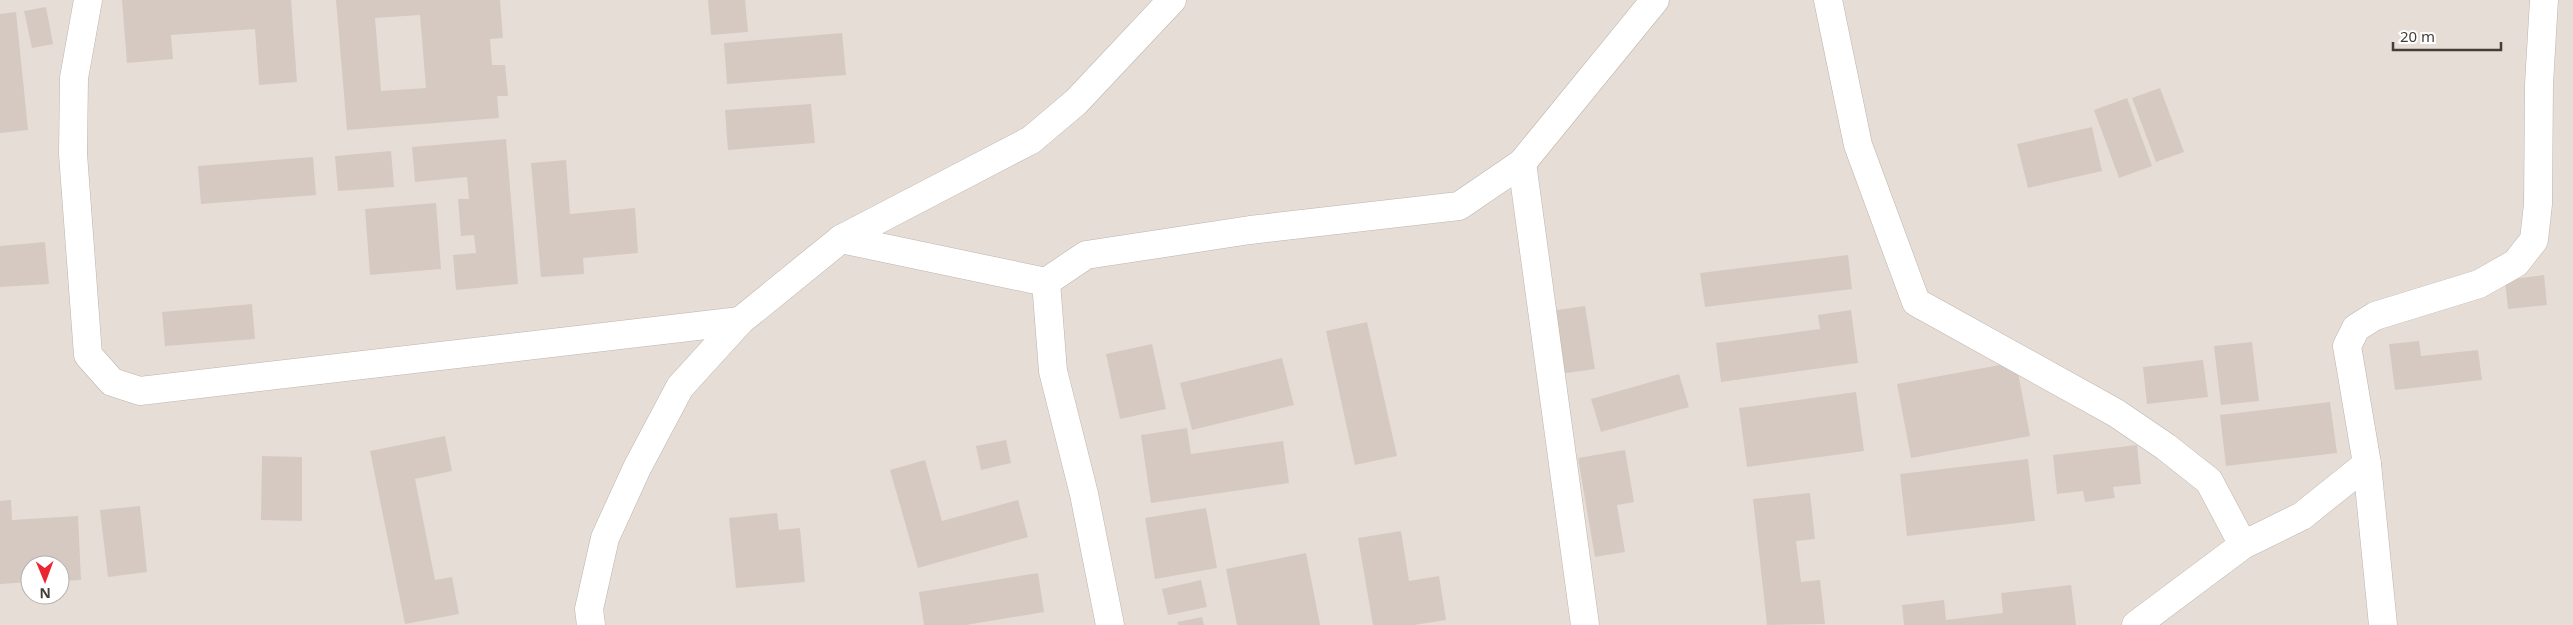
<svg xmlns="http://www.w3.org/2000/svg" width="2573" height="625" font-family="'Noto Sans',sans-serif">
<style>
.residential{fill:#e6ded6;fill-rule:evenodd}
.building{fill:#d6c9c1;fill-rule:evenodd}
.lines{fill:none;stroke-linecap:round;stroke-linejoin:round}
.minor-casing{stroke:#bdb3ab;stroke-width:29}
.minor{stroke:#fff;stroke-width:28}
</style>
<rect width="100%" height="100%" fill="#f2ede8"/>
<path class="residential" d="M 0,0 L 2573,0 L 2573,625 L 0,625 ZM 30,565 L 60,565 L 60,595 L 30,595 Z"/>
<g class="building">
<polygon points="122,0 291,0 297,82 259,85 255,29 171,35 173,59 127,63"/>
<path d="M 336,0 L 500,0 L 503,38 L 490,39 L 492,65 L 505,65 L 508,96 L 497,96 L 499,118 L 347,130 ZM 420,15 L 426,88 L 381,91 L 375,18 Z"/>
<polygon points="708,0 745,0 748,32 711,35"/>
<polygon points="46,7 53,44 32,48 24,11"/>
<polygon points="16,12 28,130 0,133 0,14"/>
<polygon points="842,33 846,75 727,84 724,43"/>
<polygon points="2160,88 2184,152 2156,162 2132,98"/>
<polygon points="2127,98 2152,166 2119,178 2094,110"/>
<polygon points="811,104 815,143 728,150 725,110"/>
<polygon points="2092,127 2102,171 2028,188 2017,144"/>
<polygon points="506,139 518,284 456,290 453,255 476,253 474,235 461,236 458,199 469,199 467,177 415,182 412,147"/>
<polygon points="391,151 394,187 338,191 335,156"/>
<polygon points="313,157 316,195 201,204 198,166"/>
<polygon points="566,160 570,214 635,208 638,253 583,258 584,274 541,277 531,163"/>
<polygon points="436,203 441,269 370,275 365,209"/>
<polygon points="45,242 49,284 0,287 0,246"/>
<polygon points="1848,255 1852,289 1705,307 1700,273"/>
<polygon points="2544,275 2547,305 2508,309 2505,280"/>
<polygon points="252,304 255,339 165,346 162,312"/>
<polygon points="1585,306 1595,369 1559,374 1550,311"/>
<polygon points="1851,310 1858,363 1721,382 1716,343 1820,329 1818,315"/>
<polygon points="1367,322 1397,456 1355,465 1326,331"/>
<polygon points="2419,341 2421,356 2478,350 2482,380 2395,390 2389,344"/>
<polygon points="2252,342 2259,401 2221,405 2214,346"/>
<polygon points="1152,344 1166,409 1120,419 1106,354"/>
<polygon points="1282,358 1294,405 1192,430 1180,383"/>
<polygon points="2203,360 2208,397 2147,404 2143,367"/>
<polygon points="2016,362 2030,436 1911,458 1897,384"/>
<polygon points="1679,374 1689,407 1601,432 1591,399"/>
<polygon points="1856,392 1864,451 1747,467 1739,408"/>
<polygon points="2330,402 2337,453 2226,466 2220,415"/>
<polygon points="1187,428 1191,454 1283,441 1289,483 1151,503 1141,435"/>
<polygon points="445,436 452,471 415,479 435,580 452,577 459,614 405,624 370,451"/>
<polygon points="1006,440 1011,463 981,470 976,446"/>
<polygon points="2137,445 2141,484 2113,487 2115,498 2085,502 2083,491 2057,494 2053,455"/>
<polygon points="1625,450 1634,502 1617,505 1625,552 1595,557 1578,458"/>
<polygon points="262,456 302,457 302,521 261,520"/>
<polygon points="2028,459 2035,521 1907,536 1900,474"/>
<polygon points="925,460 942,521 1018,500 1028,537 918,568 890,470"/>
<polygon points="1810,493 1815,539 1796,541 1801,582 1820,580 1825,624 1767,625 1753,499"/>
<polygon points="11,500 12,520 78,516 81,580 60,581 60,565 30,565 30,582 0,584 0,501"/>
<polygon points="140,506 147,572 108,577 100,510"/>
<polygon points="1206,508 1217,568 1155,579 1145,518"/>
<polygon points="777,513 779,530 800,528 805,582 736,588 729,518"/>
<polygon points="1401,531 1409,581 1439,576 1446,620 1414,625 1373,625 1358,538"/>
<polygon points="1306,553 1320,625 1237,625 1226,569"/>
<polygon points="1038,573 1044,612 966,625 924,625 919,592"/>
<polygon points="1201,580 1207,607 1168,615 1162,589"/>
<polygon points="2071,585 2076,625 1904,625 1902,605 1944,600 1946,620 2003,613 2001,593"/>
<polygon points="1202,617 1204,625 1178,625 1177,622"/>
</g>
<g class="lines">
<defs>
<g id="minor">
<polyline points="88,0 74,78 73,154 88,355 112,382 140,391 740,321"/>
<polyline points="1828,0 1858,145 1916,302 2116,413 2166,447 2209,481 2243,545"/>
<polyline points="1522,163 1585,625"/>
<polyline points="841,239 1046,282 1086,255 1250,230 1459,206 1522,163 1655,0"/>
<polyline points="1046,282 1053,371 1084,494 1110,625"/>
<polyline points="591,625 589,609 605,538 637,468 680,387 740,321 841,239 1031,140 1076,102 1172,0"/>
<polyline points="2136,625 2243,545 2302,516 2367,464"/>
<polyline points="2383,625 2367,464 2347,346 2356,328 2375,316 2479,284 2516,263 2534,240 2538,204 2539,84 2544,0"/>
</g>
</defs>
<use href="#minor" class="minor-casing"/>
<use href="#minor" class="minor"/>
</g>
<g transform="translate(45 580) rotate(179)"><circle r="24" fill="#ffffff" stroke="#b5b1af"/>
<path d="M0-4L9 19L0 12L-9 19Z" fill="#eb2632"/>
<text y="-8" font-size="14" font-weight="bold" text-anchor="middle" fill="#453d37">N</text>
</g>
<path d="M2393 42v8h108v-8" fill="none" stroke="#453d37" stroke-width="2.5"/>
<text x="2400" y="42" font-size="15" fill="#453d37" stroke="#ffffff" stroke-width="4" paint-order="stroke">20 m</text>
</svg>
